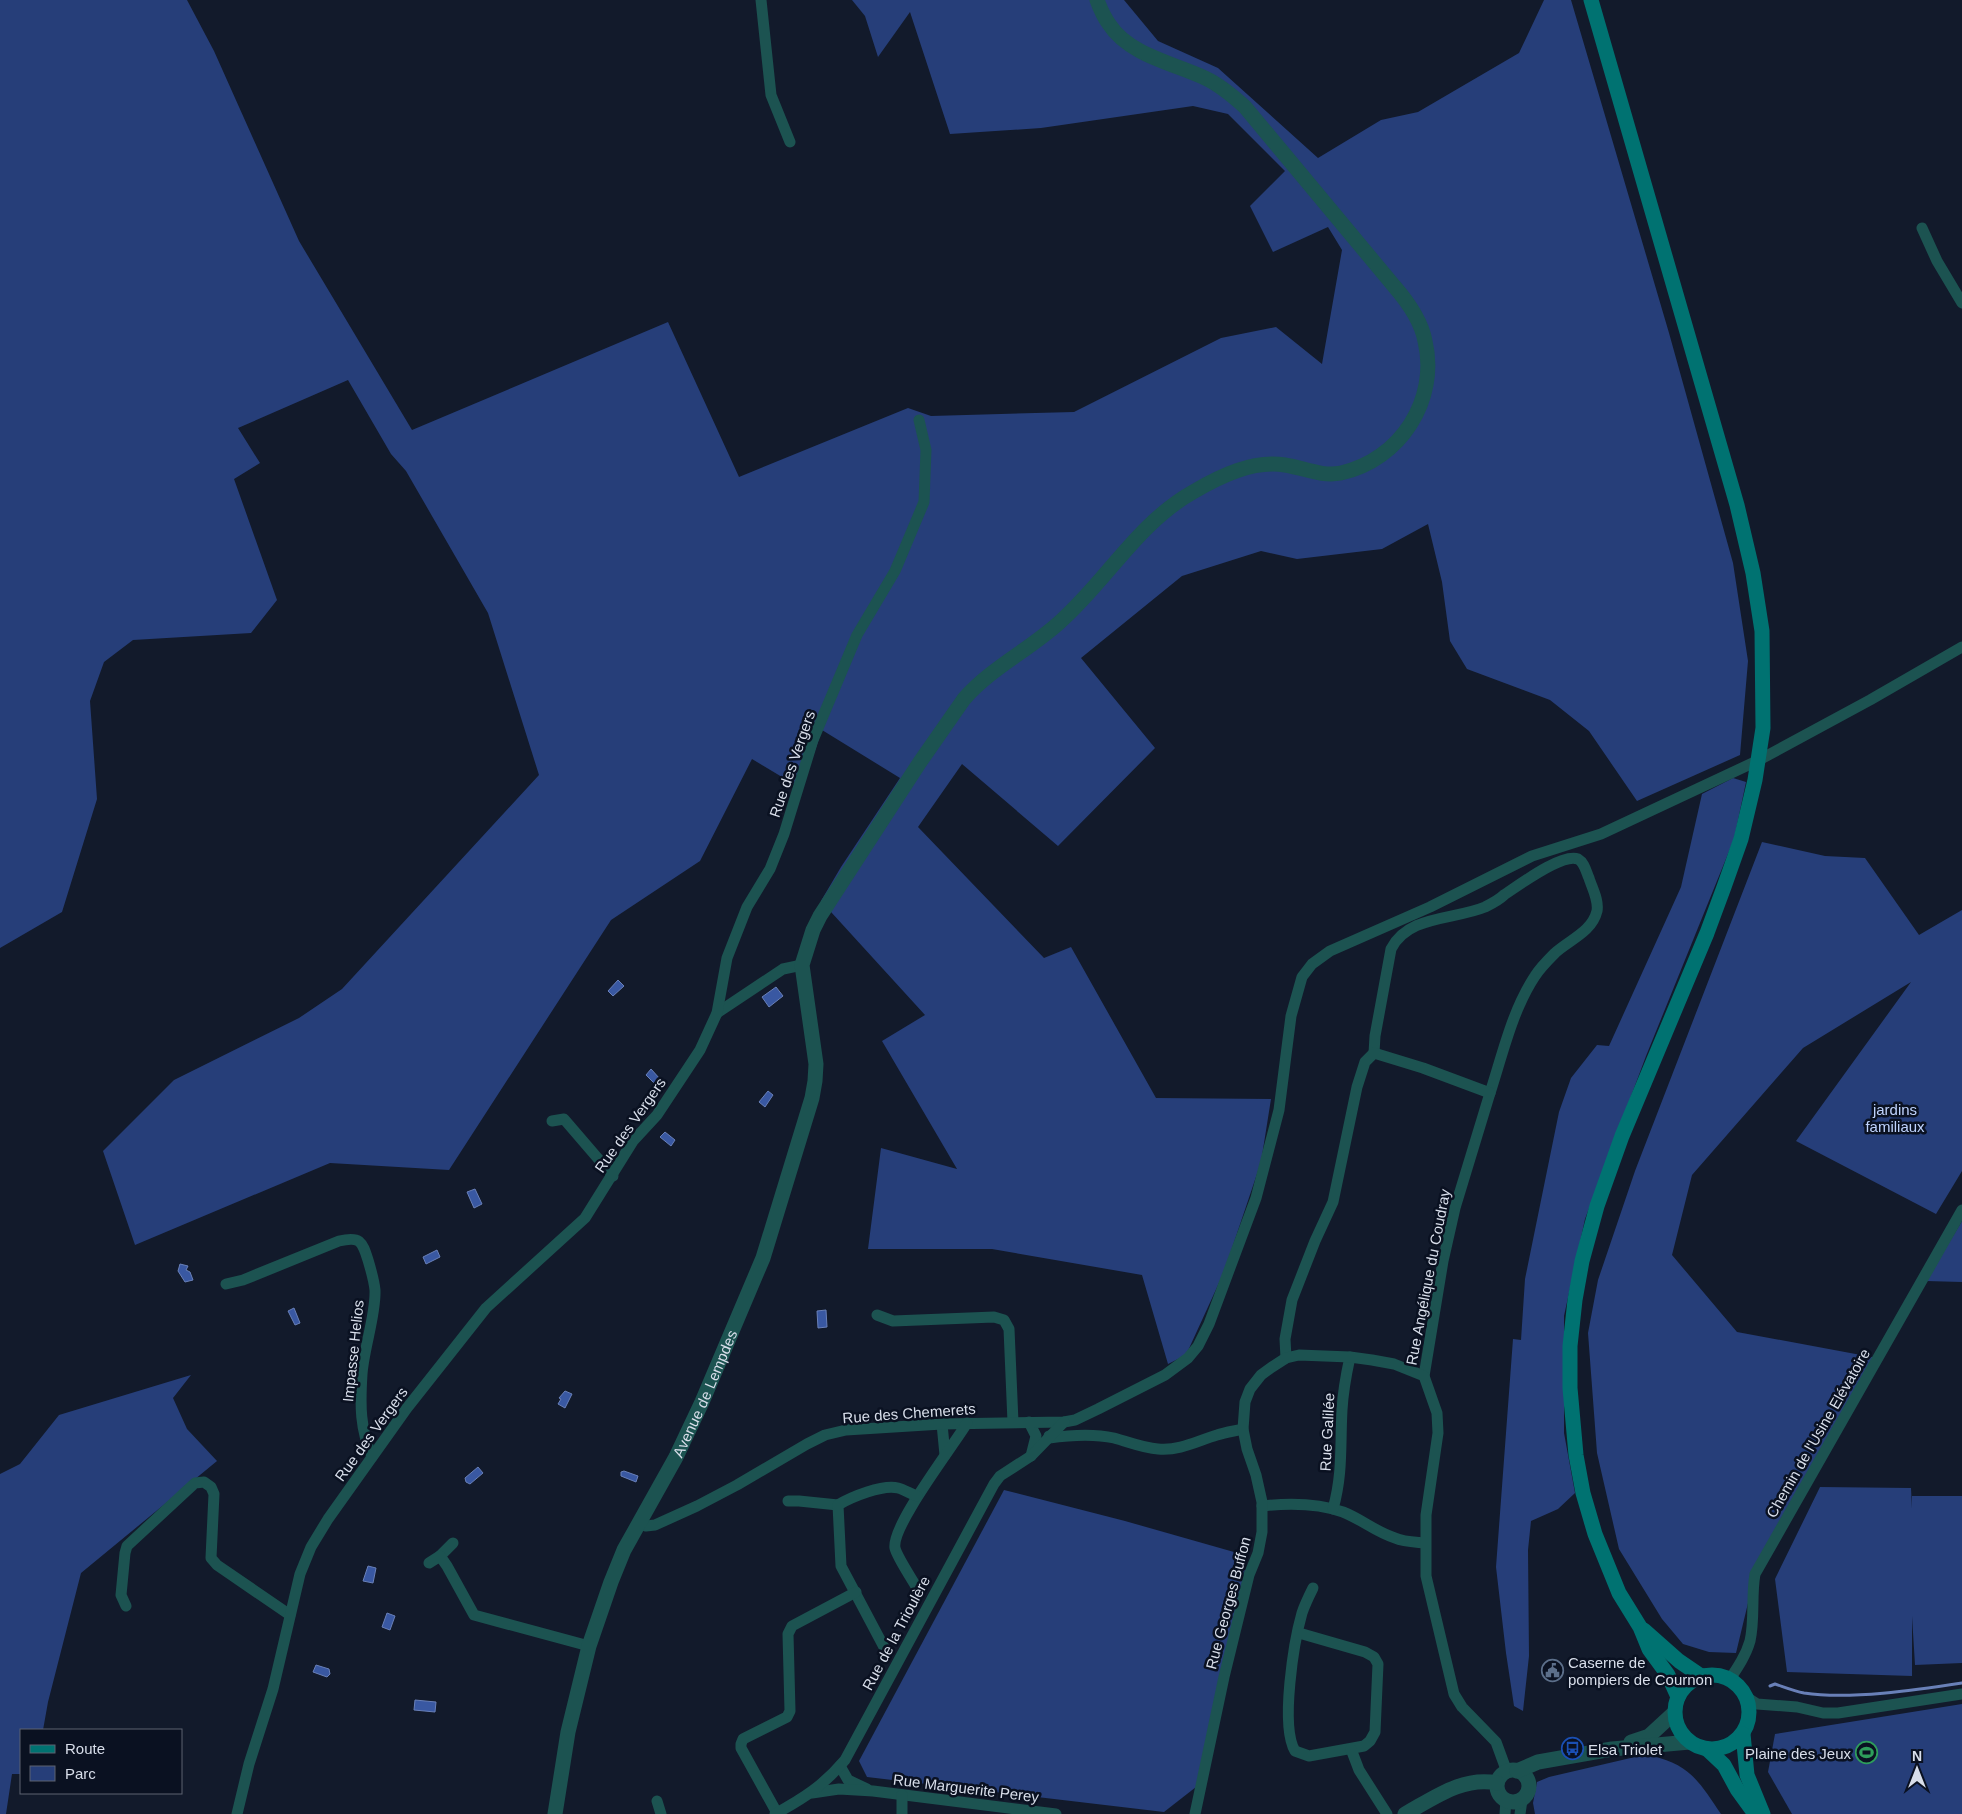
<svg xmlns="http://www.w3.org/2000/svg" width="1962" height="1814" font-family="Arial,sans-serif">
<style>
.green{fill:#263e79}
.water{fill:#3958a2;stroke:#6980b8}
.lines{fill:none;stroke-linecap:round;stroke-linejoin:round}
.stream{stroke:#6980b8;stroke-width:3}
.minor{stroke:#1c5351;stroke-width:11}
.tertiary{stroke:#1c5351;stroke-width:15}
.secondary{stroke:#007271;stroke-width:15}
.labels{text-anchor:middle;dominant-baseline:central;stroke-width:5;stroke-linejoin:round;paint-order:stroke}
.street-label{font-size:15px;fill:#d8deea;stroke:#0a1121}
.park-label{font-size:15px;fill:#bfd3fd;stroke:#0a1121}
.poi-label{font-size:15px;fill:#d8deea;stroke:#0a1121;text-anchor:start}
</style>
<rect width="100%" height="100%" fill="#121a2b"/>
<g class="green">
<polygon points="0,0 187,0 214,51 299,241 412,430 668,322 739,477 908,408 931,416 1074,412 1221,338 1276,327 1322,364 1342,250 1328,227 1273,252 1250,206 1285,171 1228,114 1193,106 1041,128 950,134 910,12 878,57 865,16 852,0 1124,0 1158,41 1218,68 1318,158 1381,120 1418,112 1519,53 1544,0 1571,0 1669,333 1733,563 1748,661 1740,755 1637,801 1589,731 1550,700 1467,669 1450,641 1442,582 1428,524 1382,549 1297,559 1261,551 1182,576 1081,658 1155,748 1058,846 962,764 918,827 1044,958 1071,947 1156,1098 1271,1099 1261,1162 1224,1272 1186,1355 1168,1364 1142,1275 992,1249 868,1249 881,1148 957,1169 882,1041 925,1015 821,901 841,867 900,778 822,730 802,789 752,759 700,861 611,920 449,1170 330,1163 135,1245 103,1151 174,1080 299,1018 342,989 539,775 488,613 406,471 391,454 348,380 238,428 260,463 234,479 277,600 251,633 133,640 104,662 90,701 97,799 62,912 0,948"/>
<polygon points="1733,778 1746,782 1734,839 1646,1056 1585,1219 1564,1316 1564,1433 1575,1493 1558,1509 1531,1521 1528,1550 1529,1656 1523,1711 1514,1706 1506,1653 1496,1567 1513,1339 1521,1340 1525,1279 1559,1112 1571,1078 1597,1045 1609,1046 1681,887 1702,794"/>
<polygon points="1762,842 1825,856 1865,858 1919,935 1962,910 1962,1171 1936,1214 1796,1141 1911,982 1803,1048 1692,1175 1672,1255 1737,1332 1877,1358 1755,1574 1736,1653 1709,1652 1683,1644 1662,1619 1619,1549 1597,1453 1588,1333 1598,1280 1635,1171"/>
<polygon points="1962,1221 1962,1282 1926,1281"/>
<polygon points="191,1375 173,1398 187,1429 217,1461 81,1573 48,1702 43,1730 21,1730 21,1774 12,1774 6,1814 0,1814 0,1474 20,1464 59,1415"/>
<polygon points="1820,1487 1911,1488 1912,1509 1912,1496 1962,1496 1962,1663 1915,1665 1912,1616 1912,1676 1787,1672 1775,1579"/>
<polygon points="1004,1490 1125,1521 1248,1556 1196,1787 1164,1812 867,1777 859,1761"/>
<polygon points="1962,1704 1962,1814 1792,1814 1768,1772 1775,1734"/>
<path d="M 1651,1756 C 1690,1764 1700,1783 1721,1814 L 1535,1814 L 1533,1803 L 1537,1782 L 1549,1777 L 1635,1757 Z"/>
</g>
<g class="water">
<polygon points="618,980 624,986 613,996 608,991"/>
<polygon points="776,987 783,996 769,1007 762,997"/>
<polygon points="651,1069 660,1079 655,1084 646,1075"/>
<polygon points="768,1091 773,1095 765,1107 759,1102"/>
<polygon points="665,1132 675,1140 671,1146 660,1137"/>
<polygon points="475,1189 482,1204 474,1208 467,1192"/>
<polygon points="437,1250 440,1257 426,1264 423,1257"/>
<polygon points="180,1264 188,1266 186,1270 190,1272 193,1280 185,1282 178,1271"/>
<polygon points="294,1308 300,1323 295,1325 288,1311"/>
<polygon points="826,1310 827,1327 818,1328 817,1311"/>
<polygon points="565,1391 572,1394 565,1408 558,1404 561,1399 559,1398"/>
<polygon points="478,1467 483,1473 470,1484 466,1482 465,1478"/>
<polygon points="624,1471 638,1476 636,1482 621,1476 621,1472"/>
<polygon points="368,1566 376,1568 373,1583 363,1581"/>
<polygon points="387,1613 395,1616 390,1630 382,1627"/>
<polygon points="316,1665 329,1669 330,1674 327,1677 313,1672"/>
<polygon points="415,1700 436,1702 435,1712 414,1710"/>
</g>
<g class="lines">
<path class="stream" d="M 1770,1686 L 1775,1684 C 1784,1687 1794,1691 1804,1693 C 1849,1700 1917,1690 1962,1683"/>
<g class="minor">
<polyline points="761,0 771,95 790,142"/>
<polyline points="1922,228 1937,261 1962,303"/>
<polyline points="717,1013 783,969 802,965"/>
<path d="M 1374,1053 L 1375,1036 L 1391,949 C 1408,915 1454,920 1485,907 C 1491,904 1499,900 1504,895 C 1518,886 1561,853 1578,859 C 1585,863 1586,872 1589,878 C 1592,888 1599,900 1597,911 C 1592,932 1569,940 1555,953 C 1548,960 1540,968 1535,976 C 1512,1011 1503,1053 1490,1093"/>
<polyline points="552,1121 564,1119 613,1176"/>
<path d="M 226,1284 L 243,1280 L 339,1241 C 360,1236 362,1241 368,1260 C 371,1270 374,1280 375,1290 C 376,1315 364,1347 362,1374 C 360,1406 360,1428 372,1457"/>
<polyline points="877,1315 893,1321 994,1317 1004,1320 1009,1329 1013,1422"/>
<polyline points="1286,1358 1285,1339 1292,1300 1315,1241 1333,1202 1357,1087 1365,1062 1374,1053 1423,1068 1490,1093 1455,1208 1443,1261 1424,1376"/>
<polyline points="1029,1422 1036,1436 1031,1456"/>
<polyline points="942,1424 945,1455"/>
<path d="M 1049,1436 L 1049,1438 C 1070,1435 1092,1433 1114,1438 C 1129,1442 1143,1448 1158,1449 C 1180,1451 1197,1441 1217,1435 C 1226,1432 1235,1431 1243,1429"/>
<polyline points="788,1501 799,1501 838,1505"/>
<path d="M 1262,1506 C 1289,1503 1317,1503 1343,1512 C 1361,1519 1376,1532 1395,1538 C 1404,1542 1415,1542 1425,1543"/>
<path d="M 1333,1509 C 1343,1473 1340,1446 1342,1410 C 1343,1392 1346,1375 1350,1357"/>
<polyline points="638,1522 646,1526 655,1525 697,1506 737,1485 807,1444 825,1435 846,1430 942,1424 1064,1422 1075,1420 1098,1409 1165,1375 1188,1358 1198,1346 1209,1324 1256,1198 1279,1110 1291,1016 1302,977 1312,964 1330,951 1430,907 1532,856 1601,834 1759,760 1870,700 1962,647"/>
<polyline points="440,1556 453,1543"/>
<polyline points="429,1563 440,1556 447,1566 474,1615 589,1646"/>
<path d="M 917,1588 C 912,1579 897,1557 895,1548 C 891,1526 954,1445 967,1423"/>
<polyline points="126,1606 121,1595 125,1553 127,1546 195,1483 204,1482 211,1487 214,1494 211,1558 217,1565 290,1615"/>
<path d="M 1299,1633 L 1365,1652 L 1374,1657 L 1378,1664 L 1375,1732 L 1370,1741 L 1364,1746 L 1309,1756 L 1295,1751 C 1280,1726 1294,1641 1302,1613 C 1305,1604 1309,1596 1313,1588"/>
<path d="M 885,1649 L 841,1566 L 838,1505 C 851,1497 883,1484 898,1488 C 905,1490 911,1494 917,1496"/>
<path d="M 1730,1679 C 1738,1667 1746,1655 1750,1641 C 1755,1619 1751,1596 1755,1574 L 1962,1210"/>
<polyline points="1746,1697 1757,1704 1797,1707 1823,1713 1838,1713 1962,1694"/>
<polyline points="1351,1749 1359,1770 1387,1814"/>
<polyline points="840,1766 848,1780 867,1789"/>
<polyline points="812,1793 839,1789 873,1791 1056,1814"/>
<polyline points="657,1801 661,1814"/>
<polyline points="777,1813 741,1748 741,1744 743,1739 787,1717 790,1711 788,1634 792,1626 856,1592"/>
<polyline points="237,1814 249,1764 273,1689 300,1574 311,1547 328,1519 407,1408 486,1308 585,1218 633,1141 657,1115 700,1050 717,1013 727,958 747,907 770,869 784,834 813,740 857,635 895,571 924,502 926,450 919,420"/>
<path d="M 775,1814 C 804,1798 823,1786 845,1760 L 994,1484 L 1000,1476 L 1031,1456 L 1064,1422"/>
<polyline points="902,1814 902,1795"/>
<polyline points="1195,1814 1224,1677 1249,1575 1258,1553 1262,1532 1262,1502 1256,1475 1247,1449 1243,1429 1245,1402 1250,1389 1261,1375 1272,1367 1286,1358 1299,1355 1350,1357 1372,1360 1394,1364 1424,1376 1437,1413 1438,1433 1426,1515 1426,1576 1454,1694 1462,1707 1496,1742 1507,1772"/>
<polyline points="1505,1814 1506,1800"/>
<polyline points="1520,1814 1522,1800"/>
</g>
<g class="tertiary">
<polyline points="1631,1742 1649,1736 1674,1713"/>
<circle cx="1513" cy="1786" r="16"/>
<polyline points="1517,1771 1538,1762 1612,1749 1690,1742"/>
<path id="s1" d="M 555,1814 L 568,1732 L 589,1646 L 611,1582 L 624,1550 L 676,1457 L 702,1402 L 763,1258 L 812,1098 L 815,1081 L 816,1064 L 802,965 L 813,930 L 820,916 L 920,762 L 964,699 C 992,667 1031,649 1061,621 C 1107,580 1138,523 1193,492 C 1220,476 1253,460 1285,465 C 1304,468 1322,477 1341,473 C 1400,460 1439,400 1425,341 C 1421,320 1408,302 1394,286 L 1245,107 C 1233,96 1220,85 1205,78 C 1173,63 1129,55 1109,24 C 1104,17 1100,8 1097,0"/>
<path d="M 1405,1814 C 1434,1798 1463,1776 1497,1783"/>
</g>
<g class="secondary">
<polyline points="1591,0 1737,505 1753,573 1762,631 1763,728 1755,780 1741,839 1724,887 1707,933 1622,1136 1597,1206 1582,1261 1575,1300 1570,1346 1570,1388 1576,1455 1583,1493 1595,1534 1619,1593 1640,1627 1649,1649 1668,1675 1678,1697"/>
<polyline points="1644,1630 1679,1661 1701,1676"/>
<circle cx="1712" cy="1712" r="37"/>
<polyline points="1743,1734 1747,1775 1763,1814"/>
<polyline points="1707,1749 1724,1765 1737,1789 1755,1814"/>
</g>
</g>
<defs>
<symbol id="civic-ring" viewBox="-11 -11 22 22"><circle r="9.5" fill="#0a1121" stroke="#5c6f8a" stroke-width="1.5"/><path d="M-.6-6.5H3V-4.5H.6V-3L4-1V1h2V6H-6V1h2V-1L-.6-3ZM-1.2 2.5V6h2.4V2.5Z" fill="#5c6f8a"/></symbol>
<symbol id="bus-ring" viewBox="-11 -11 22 22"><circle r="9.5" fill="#0a1121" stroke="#1a4fb4" stroke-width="1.5"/><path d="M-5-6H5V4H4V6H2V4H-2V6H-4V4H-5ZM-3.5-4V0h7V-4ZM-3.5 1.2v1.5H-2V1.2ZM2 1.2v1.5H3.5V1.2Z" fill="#1a4fb4"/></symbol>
<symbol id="stadium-ring" viewBox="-11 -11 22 22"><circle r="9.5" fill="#0a1121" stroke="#2e9e5b" stroke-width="1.5"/><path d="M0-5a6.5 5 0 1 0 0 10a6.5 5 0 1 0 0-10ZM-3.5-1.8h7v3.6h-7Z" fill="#2e9e5b"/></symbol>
</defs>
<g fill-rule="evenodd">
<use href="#civic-ring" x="1540" y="1658" width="25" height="25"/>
<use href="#bus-ring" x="1560" y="1736" width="25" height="25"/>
<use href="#stadium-ring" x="1854" y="1740" width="25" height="25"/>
</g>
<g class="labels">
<g class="street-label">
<text transform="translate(792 764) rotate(-71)">Rue des Vergers</text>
<text transform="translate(630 1125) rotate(-55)">Rue des Vergers</text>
<text transform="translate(1428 1277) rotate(-79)">Rue Angélique du Coudray</text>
<text transform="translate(353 1351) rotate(-84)">Impasse Helios</text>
<text stroke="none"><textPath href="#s1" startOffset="450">Avenue de Lempdes</textPath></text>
<text transform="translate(909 1413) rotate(-4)">Rue des Chemerets</text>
<text transform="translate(1327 1432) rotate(-87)">Rue Galilée</text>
<text transform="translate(1818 1433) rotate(-60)">Chemin de l'Usine Elévatoire</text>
<text transform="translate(371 1434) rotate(-54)">Rue des Vergers</text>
<text transform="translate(1228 1603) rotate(-75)">Rue Georges Buffon</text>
<text transform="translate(896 1633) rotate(-62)">Rue de la Trioulère</text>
<text transform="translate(966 1788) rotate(7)">Rue Marguerite Perey</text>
</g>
<g class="park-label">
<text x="1895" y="1109">jardins<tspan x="1895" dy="17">familiaux</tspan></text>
</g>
<g class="poi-label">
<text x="1568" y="1662">Caserne de<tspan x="1568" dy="17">pompiers de Cournon</tspan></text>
<text x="1588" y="1749">Elsa Triolet</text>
<text x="1851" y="1753" text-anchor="end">Plaine des Jeux</text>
</g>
</g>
<rect x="20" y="1729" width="162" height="65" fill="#0a1121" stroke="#5c6371"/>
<rect x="30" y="1745" width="25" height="8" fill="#007271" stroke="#5c6371"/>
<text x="65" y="1754" font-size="15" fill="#d8deea">Route</text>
<rect x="30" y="1766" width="25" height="15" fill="#263e79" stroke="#5c6371"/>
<text x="65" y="1779" font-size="15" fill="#d8deea">Parc</text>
<g transform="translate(1917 1769)" stroke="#0a1121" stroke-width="4" paint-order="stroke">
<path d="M0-4L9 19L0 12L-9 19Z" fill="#d8deea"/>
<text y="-8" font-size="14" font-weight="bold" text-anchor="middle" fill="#d8deea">N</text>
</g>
</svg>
